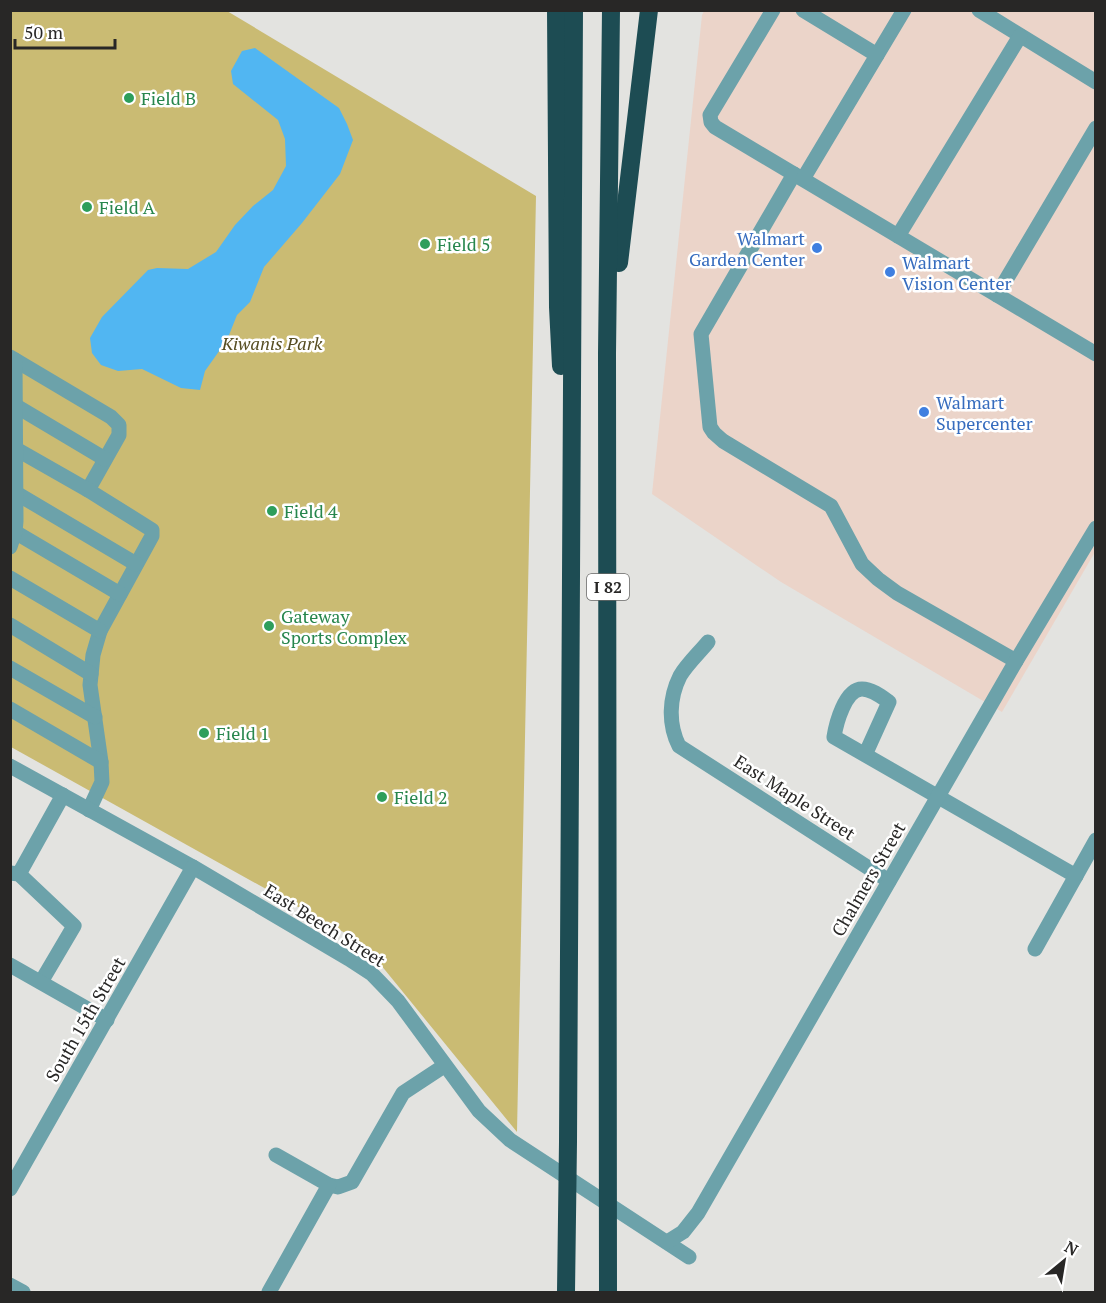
<svg xmlns="http://www.w3.org/2000/svg" width="1106" height="1303" font-family="'PT Serif',serif">
<style>
.commercial{fill:#ebd4c9}
.green{fill:#cabb73}
.water{fill:#51b6f2}
.lines{fill:none;stroke-linecap:round;stroke-linejoin:round}
.minor{stroke:#6ca2aa;stroke-width:15}
.highway{stroke:#1d4c53;stroke-width:18}
.leisure-dot{fill:#2e9e5b;stroke:#fff;stroke-width:2}
.shop-dot{fill:#3f7fe0;stroke:#fff;stroke-width:2}
.labels{text-anchor:middle;dominant-baseline:central;stroke-width:5;stroke-linejoin:round;paint-order:stroke}
.shield{fill:#fff;stroke:#686867;stroke-width:1.5}
.shield-label{font-size:16px;font-weight:bold;fill:#282726}
.leisure-label{font-size:18px;fill:#27864d;stroke:#fff;text-anchor:start}
.shop-label{font-size:18px;fill:#366cbe;stroke:#fff;text-anchor:start}
.park-label{font-size:18px;font-style:italic;fill:#564d22;stroke:#fff}
.street-label{font-size:18px;fill:#282726;stroke:#fff}
</style>
<rect width="100%" height="100%" fill="#e3e3e0"/>
<polygon class="commercial" points="704,11 1095,11 1095,552 1002,712 781,582 652,494 702,15"/>
<polygon class="green" points="11,11 227,11 536,196 517,1132 363,943 11,747"/>
<polygon class="water" points="255,48 339,108 347,124 353,140 340,174 302,223 264,267 250,302 237,315 227,340 205,371 200,390 181,388 142,369 118,371 101,365 92,353 90,338 102,317 148,270 157,268 188,269 216,252 235,225 253,206 273,190 286,166 285,139 278,120 233,84 231,71 242,51"/>
<g class="lines">
<g class="minor">
<polyline points="773,10 710,115 711,122 715,127 1096,354"/>
<polyline points="803,10 877,55"/>
<polyline points="979,10 1096,82"/>
<polyline points="794,174 701,334 710,427 714,433 723,441 831,506 862,564 878,579 897,593 1016,661"/>
<polyline points="803,179 904,10"/>
<polyline points="898,236 1020,36"/>
<polyline points="997,295 1096,128"/>
<polyline points="10,357 111,417 119,425 119,435 88,490"/>
<polyline points="16,406 105,459"/>
<polyline points="16,449 88,490 152,530 152,536 100,631 93,655 90,685 101,762 102,782 89,810"/>
<polyline points="16,493 136,564"/>
<polyline points="15,532 120,594"/>
<polyline points="10,547 15,532 16,521 15,360"/>
<polyline points="10,578 100,631"/>
<polyline points="10,625 91,674"/>
<path d="M 708,642 C 699,653 687,664 680,676 C 669,698 668,724 679,746 L 889,881"/>
<polyline points="10,668 95,717"/>
<polyline points="10,709 101,762"/>
<path d="M 865,755 L 889,702 C 882,697 872,689 862,689 C 845,689 836,724 834,737 L 1076,876"/>
<polyline points="10,766 193,867 349,959 372,974 398,1001 479,1111 510,1140 689,1257"/>
<polyline points="10,873 19,874 74,926 41,982"/>
<polyline points="19,874 63,795"/>
<polyline points="1035,949 1096,840"/>
<polyline points="10,965 107,1020"/>
<polyline points="329,1185 338,1187 352,1182 403,1093 444,1066"/>
<polyline points="10,1189 193,867"/>
<polyline points="667,1242 683,1232 698,1213 1016,661 1096,528"/>
<polyline points="10,1285 23,1292"/>
<polyline points="269,1292 329,1185 276,1155"/>
</g>
<g class="highway">
<polyline points="556,10 558,307 561,366"/>
<polyline points="619,263 649,10"/>
<polyline points="566,1292 568,1142 574,10"/>
<polyline points="608,1292 607,354 611,10"/>
</g>
</g>
<g class="leisure-dot">
<circle cx="129" cy="98" r="6"/>
<circle cx="87" cy="207" r="6"/>
<circle cx="425" cy="244" r="6"/>
<circle cx="272" cy="511" r="6"/>
<circle cx="269" cy="626" r="6"/>
<circle cx="204" cy="733" r="6"/>
<circle cx="382" cy="797" r="6"/>
</g>
<g class="shop-dot">
<circle cx="817" cy="248" r="6"/>
<circle cx="890" cy="272" r="6"/>
<circle cx="924" cy="412" r="6"/>
</g>
<g class="labels">
<rect class="shield" x="587" y="574" width="42" height="26" rx="4.5"/>
<g class="shield-label">
<text x="608" y="587">I 82</text>
</g>
<g class="leisure-label">
<text x="141" y="98">Field B</text>
<text x="99" y="207">Field A</text>
<text x="437" y="244">Field 5</text>
<text x="284" y="511">Field 4</text>
<text x="281" y="616">Gateway<tspan x="281" dy="21">Sports Complex</tspan></text>
<text x="216" y="733">Field 1</text>
<text x="394" y="797">Field 2</text>
</g>
<g class="shop-label">
<text x="805" y="238" text-anchor="end">Walmart<tspan x="805" dy="21">Garden Center</tspan></text>
<text x="902" y="262">Walmart<tspan x="902" dy="21">Vision Center</tspan></text>
<text x="936" y="402">Walmart<tspan x="936" dy="21">Supercenter</tspan></text>
</g>
<g class="park-label">
<text x="272" y="343">Kiwanis Park</text>
</g>
<g class="street-label">
<text transform="translate(795 797) rotate(33)">East Maple Street</text>
<text transform="translate(868 879) rotate(-60)">Chalmers Street</text>
<text transform="translate(325 925) rotate(32)">East Beech Street</text>
<text transform="translate(85 1019) rotate(-60)">South 15th Street</text>
</g>
</g>
<rect width="1106" height="1303" fill="none" stroke="#282726" stroke-width="24"/>
<g transform="translate(1064 1261) rotate(30)" stroke="#ffffff" stroke-width="4.5" paint-order="stroke">
<path d="M0-4.5L10 22L0 15L-10 22Z" fill="#282726"/>
<text y="-9" font-size="16" font-weight="bold" text-anchor="middle" fill="#282726">N</text>
</g>
<path d="M15 39v9h100v-9" fill="none" stroke="#282726" stroke-width="3"/>
<text x="24" y="39" font-size="18" fill="#282726" stroke="#ffffff" stroke-width="4.5" paint-order="stroke">50 m</text>
</svg>
